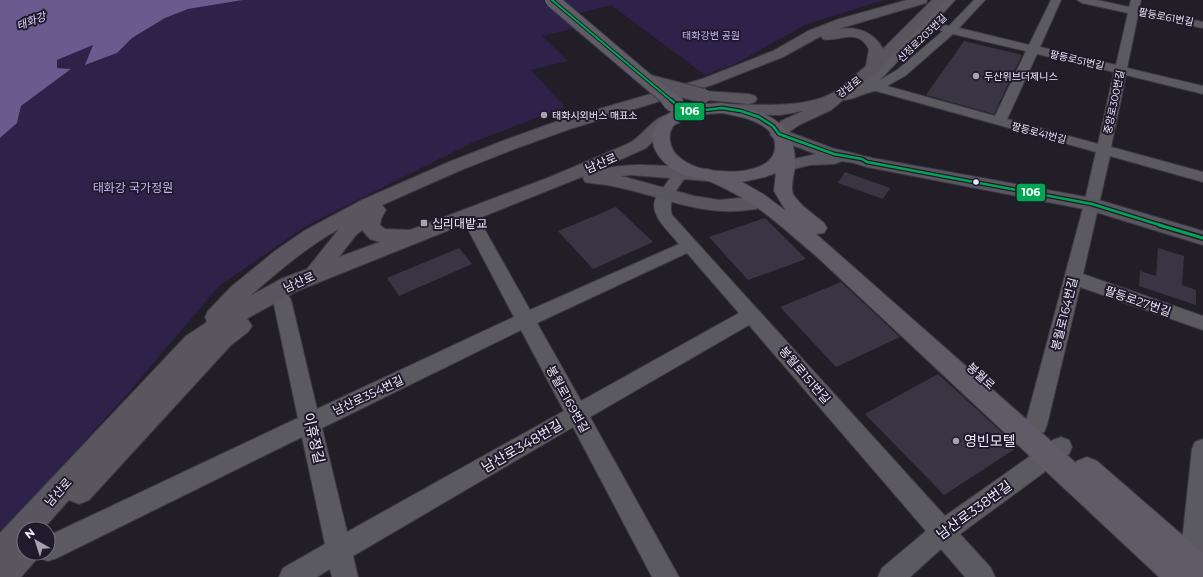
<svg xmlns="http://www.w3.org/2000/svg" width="1203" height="577" font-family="Montserrat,'Noto Sans KR',sans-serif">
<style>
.green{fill:#2e214a}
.water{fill:#695b8e}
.building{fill:#3a3544}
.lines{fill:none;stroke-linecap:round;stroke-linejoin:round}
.street-casing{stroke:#3c3a42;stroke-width:2}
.secondary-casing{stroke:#3c3a42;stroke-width:2}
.primary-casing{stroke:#3c3a42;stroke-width:2}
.street{fill:#5c5a61;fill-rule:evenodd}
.secondary{fill:#595660;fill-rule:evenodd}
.primary{fill:#5f5c68;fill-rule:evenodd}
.secondary-bridge-casing{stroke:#3c3a42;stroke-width:16;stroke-linecap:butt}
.primary-bridge-far1-casing{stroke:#3c3a42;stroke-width:16;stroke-linecap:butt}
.primary-bridge-casing{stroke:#3c3a42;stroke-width:20;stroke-linecap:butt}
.secondary-bridge{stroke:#595660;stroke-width:14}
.primary-bridge-far1{stroke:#5f5c68;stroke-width:14}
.primary-bridge{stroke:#5f5c68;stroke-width:18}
.bus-1-far2-casing{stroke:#1f1a2c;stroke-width:4}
.bus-1-far1-casing{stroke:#1f1a2c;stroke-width:5}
.bus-1-casing{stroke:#1f1a2c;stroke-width:6}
.bus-1-far2{stroke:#00a651;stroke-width:2}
.bus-1-far1{stroke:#00a651;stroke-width:2.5}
.bus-1{stroke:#00a651;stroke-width:3}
.poi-dot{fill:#a6a3af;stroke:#1f1a2c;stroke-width:1.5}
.bus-dot{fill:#eeebf8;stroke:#1f1a2c;stroke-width:1.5}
.labels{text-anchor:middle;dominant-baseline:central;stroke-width:4;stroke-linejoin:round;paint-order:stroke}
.far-street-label{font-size:10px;fill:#eeebf8;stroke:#1f1a2c}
.far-park-label{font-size:10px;fill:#c5b4f6;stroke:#1f1a2c}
.far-poi-label{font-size:10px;fill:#eeebf8;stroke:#1f1a2c;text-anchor:start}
.far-water-label{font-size:11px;font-style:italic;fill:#e0d8fa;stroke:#1f1a2c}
.street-label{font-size:12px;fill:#eeebf8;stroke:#1f1a2c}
.park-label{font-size:12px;fill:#c5b4f6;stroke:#1f1a2c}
.poi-label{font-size:12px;fill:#eeebf8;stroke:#1f1a2c;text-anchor:start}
.near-street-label{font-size:14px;fill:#eeebf8;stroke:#1f1a2c}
.near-poi-label{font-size:14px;fill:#eeebf8;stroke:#1f1a2c;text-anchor:start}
.line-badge{stroke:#1f1a2c;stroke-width:1.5}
.badge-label{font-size:11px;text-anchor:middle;font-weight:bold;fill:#fff}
</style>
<rect width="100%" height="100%" fill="#211e28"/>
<polygon class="green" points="243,0 884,0 807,24 733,65 705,75 611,5 576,14 589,25 542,36 568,61 531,70 565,107 473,142 306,226 219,286 128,393 0,534 0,138 17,123 21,106 70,69 57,68 57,60 94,44 86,65 117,53 132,38 165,18 188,9"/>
<polygon class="water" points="0,0 243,0 188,9 165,18 132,38 117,53 85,65 93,45 57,60 57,68 71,69 21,106 17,123 0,138"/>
<g class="building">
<polygon points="964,41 1022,55 994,114 926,95"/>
<polygon points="845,172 890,188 883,199 838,183"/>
<polygon points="616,207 653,242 593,269 558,231"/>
<polygon points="765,218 806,259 748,280 709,237"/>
<polygon points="459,248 472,264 399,296 387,278"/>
<polygon points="1158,248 1184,256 1182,285 1196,290 1196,305 1139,286 1140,271 1156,276"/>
<polygon points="841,282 900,337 836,367 780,307"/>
<polygon points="938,374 1018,447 944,495 865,414"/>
</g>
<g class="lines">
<defs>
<g id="street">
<path d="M 944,0 L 955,0 L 934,23 L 949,26 L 974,0 L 985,0 L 959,28 L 1029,45 L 1051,0 L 1061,0 L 1040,47 L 1116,65 L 1128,13 L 1082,3 L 1077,0 L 1097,0 L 1129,7 L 1131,0 L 1141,0 L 1139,9 L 1203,22 L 1203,28 L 1138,15 L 1127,68 L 1203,86 L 1203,94 L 1126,75 L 1111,147 L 1203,172 L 1203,182 L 1110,156 L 1083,274 L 1203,316 L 1203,330 L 1080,287 L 1047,425 L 1044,432 L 1036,434 L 1028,432 L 1025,425 L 1084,204 L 1096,152 L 876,91 C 860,93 853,103 834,99 L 833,96 L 834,93 L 851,91 L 857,86 L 877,69 ZM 930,27 L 943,31 L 897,70 L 880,80 ZM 953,34 L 1026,51 L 995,116 L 887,86 L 905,76 ZM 1037,54 L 1114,72 L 1098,144 L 1007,119 Z"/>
<path d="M 685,164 L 690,165 L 692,168 C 683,182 666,198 672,215 L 945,516 L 1053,440 L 1061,437 L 1069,440 L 1072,447 L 1069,454 L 960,534 L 991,568 L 995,577 L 965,577 L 941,549 L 910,577 L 878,577 L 882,568 L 926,531 L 749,325 L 590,417 L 679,577 L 652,577 L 573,427 L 353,556 L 358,577 L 332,577 L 330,569 L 317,577 L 279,577 L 283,568 L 325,544 L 302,437 L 57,558 L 48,561 L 39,558 L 37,553 L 48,553 L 48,536 L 298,418 L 273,300 L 276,295 L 282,293 L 288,295 L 291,300 L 317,409 L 514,317 L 463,220 L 465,216 L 471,215 L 477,216 L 530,310 L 679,244 C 669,231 646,213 657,196 L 680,165 ZM 687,253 L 739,313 L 581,401 L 537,323 ZM 521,330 L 564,411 L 347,532 L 322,428 Z"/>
<path d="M 1203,439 L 1203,554 L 1195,568 L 1180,576 L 1171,572 L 1167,563 C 1171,554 1177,550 1182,542 L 1192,449 L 1195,442 Z"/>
</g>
<g id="secondary">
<path d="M 907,0 L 927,0 L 926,3 L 838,29 C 857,26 874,32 883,49 L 932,0 L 945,0 L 878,71 L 831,110 L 799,125 L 789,132 L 832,148 L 872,158 L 1092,198 L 1203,231 L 1203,245 L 1089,210 L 867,167 L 854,163 L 842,161 L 834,164 L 810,165 L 766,176 L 760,175 L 757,171 L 760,167 L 816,154 L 773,138 L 770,134 L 781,121 L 803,111 L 780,115 L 729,114 L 723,112 L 721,109 L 723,106 L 729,104 C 758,105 807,108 832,93 C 844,86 855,75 866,66 L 869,49 C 856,26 839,43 823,39 L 821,36 L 783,57 L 712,85 L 570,129 L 517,148 L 461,170 L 382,205 L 386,210 L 381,219 L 380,225 L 385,229 L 410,230 L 550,177 L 623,146 C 626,144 631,143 634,140 C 648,130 658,110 679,115 L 681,119 L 679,123 L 666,128 L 646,148 L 595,171 C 632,160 670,167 708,169 L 714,171 L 717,175 L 714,179 L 708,181 L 631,175 L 621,176 L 694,196 L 719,200 L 762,196 L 769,198 L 772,202 L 769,206 C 708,222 669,197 612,186 C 603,184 594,184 585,182 L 583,178 L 584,176 L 297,291 L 246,319 L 248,320 L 252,326 L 248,332 L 231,345 L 89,500 L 79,504 L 69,500 L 43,529 L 24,529 L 24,553 L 38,553 L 35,561 L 21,577 L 0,577 L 0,533 L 186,336 L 207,322 L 205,317 L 208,311 L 231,287 L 275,251 L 304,231 L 362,200 L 449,162 L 505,140 L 558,121 L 702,79 L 773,51 L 808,31 L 839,19 ZM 339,229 L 307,269 L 281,279 L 250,296 C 279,271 305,248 339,229 ZM 362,230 L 370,239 L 380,242 L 339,257 L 356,235 Z"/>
<polygon points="704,91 749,94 755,96 757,99 755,102 749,104 698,99 696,96 698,93"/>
</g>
<path id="primary" d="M 722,103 C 760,110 796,118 795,164 C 795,172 790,186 793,194 C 799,205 815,215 824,223 L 827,228 L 824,233 L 816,234 L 1076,463 L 1077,461 L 1087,457 L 1097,461 L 1203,553 L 1203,577 L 1159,577 L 815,255 C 792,236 771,216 746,200 C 734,193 723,187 711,182 C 702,179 693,178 684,175 C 666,168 644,147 656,126 C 668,105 700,104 722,103 ZM 722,113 C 738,116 755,119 767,129 C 772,133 775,139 775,145 C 777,170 737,173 721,171 C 709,171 696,168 686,162 C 678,157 671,151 670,141 C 666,114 704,114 722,113 ZM 776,172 L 774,191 L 786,211 L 763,194 L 742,182 L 765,177 Z"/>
</defs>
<use href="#street" class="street-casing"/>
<use href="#secondary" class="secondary-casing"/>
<use href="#primary" class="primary-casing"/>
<use href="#street" class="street"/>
<use href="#secondary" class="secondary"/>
<use href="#primary" class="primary"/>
<defs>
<polyline id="secondary-bridge" points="650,82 704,96"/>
<polyline id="primary-bridge-far1" points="552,0 671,101"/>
<polyline id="primary-bridge" points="670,100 675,104"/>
</defs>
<use href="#secondary-bridge" class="secondary-bridge-casing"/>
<use href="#primary-bridge-far1" class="primary-bridge-far1-casing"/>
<use href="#primary-bridge" class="primary-bridge-casing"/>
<use href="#secondary-bridge" class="secondary-bridge"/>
<use href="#primary-bridge-far1" class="primary-bridge-far1"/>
<use href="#primary-bridge" class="primary-bridge"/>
<defs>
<polyline id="bus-1-far2" points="552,0 672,101"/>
<polyline id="bus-1-far1" points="671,100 686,112 722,108 741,111 759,117 773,126 779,134 834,154 862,159 867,162 1092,204 1163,226"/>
<polyline id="bus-1" points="1159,225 1203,238"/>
</defs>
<use href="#bus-1-far2" class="bus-1-far2-casing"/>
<use href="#bus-1-far1" class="bus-1-far1-casing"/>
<use href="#bus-1" class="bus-1-casing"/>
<use href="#bus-1-far2" class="bus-1-far2"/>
<use href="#bus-1-far1" class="bus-1-far1"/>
<use href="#bus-1" class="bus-1"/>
</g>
<g class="poi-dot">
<circle cx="976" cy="76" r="4"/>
<circle cx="544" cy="115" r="4"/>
<rect x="420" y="219" width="8" height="8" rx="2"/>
<circle cx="956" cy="441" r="4"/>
</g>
<circle class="bus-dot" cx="976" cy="182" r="3.5"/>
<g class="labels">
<g class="far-street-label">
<text transform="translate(1166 17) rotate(11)">팔등로61번길</text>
<text transform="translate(922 38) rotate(-44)">신정로203번길</text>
<text transform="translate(1077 60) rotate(13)">팔등로51번길</text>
<text transform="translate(849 87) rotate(-38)">강남로</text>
<text transform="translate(1114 102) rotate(-78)">중앙로300번길</text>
<text transform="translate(1039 133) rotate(15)">팔등로41번길</text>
</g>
<g class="far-park-label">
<text x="711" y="35">태화강변 공원</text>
</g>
<g class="far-poi-label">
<text x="984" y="76">두산위브더제니스</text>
<text x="552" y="115">태화시외버스 매표소</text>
</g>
<g class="far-water-label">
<text transform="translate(31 21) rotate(-21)">태화강</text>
</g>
<g class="street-label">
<text transform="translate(601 163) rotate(-23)">남산로</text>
<text transform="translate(299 282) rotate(-24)">남산로</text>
<text transform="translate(1138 301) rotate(19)">팔등로27번길</text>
<text transform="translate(1064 314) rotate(-76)">봉월로164번길</text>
<text transform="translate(805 375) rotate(49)">봉월로151번길</text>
<text transform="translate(981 376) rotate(42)">봉월로</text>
<text transform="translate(368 395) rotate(-25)">남산로354번길</text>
<text transform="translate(568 399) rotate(61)">봉월로169번길</text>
<text transform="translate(58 492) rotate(-48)">남산로</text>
</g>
<g class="park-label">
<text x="133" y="187">태화강 국가정원</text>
</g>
<g class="poi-label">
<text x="432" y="223">십리대밭교</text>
</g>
<g class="near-street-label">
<text transform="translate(314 438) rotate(77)">이휴정길</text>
<text transform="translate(522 446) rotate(-30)">남산로348번길</text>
<text transform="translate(974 510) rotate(-36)">남산로338번길</text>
</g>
<g class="near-poi-label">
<text x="964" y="441">영빈모텔</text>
</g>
</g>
<g class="line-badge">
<rect x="674" y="102" width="31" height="19" rx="4" fill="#00a651"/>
<rect x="1016" y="183" width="30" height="19" rx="4" fill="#00a651"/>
</g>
<g class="badge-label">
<text x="690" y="115">106</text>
<text x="1031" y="196">106</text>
</g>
<g transform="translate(36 541) rotate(321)"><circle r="19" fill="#1f1a2c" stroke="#726e7e"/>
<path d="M0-3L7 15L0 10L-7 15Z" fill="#a6a3af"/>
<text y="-6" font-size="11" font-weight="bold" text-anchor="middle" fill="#eeebf8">N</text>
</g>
</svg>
